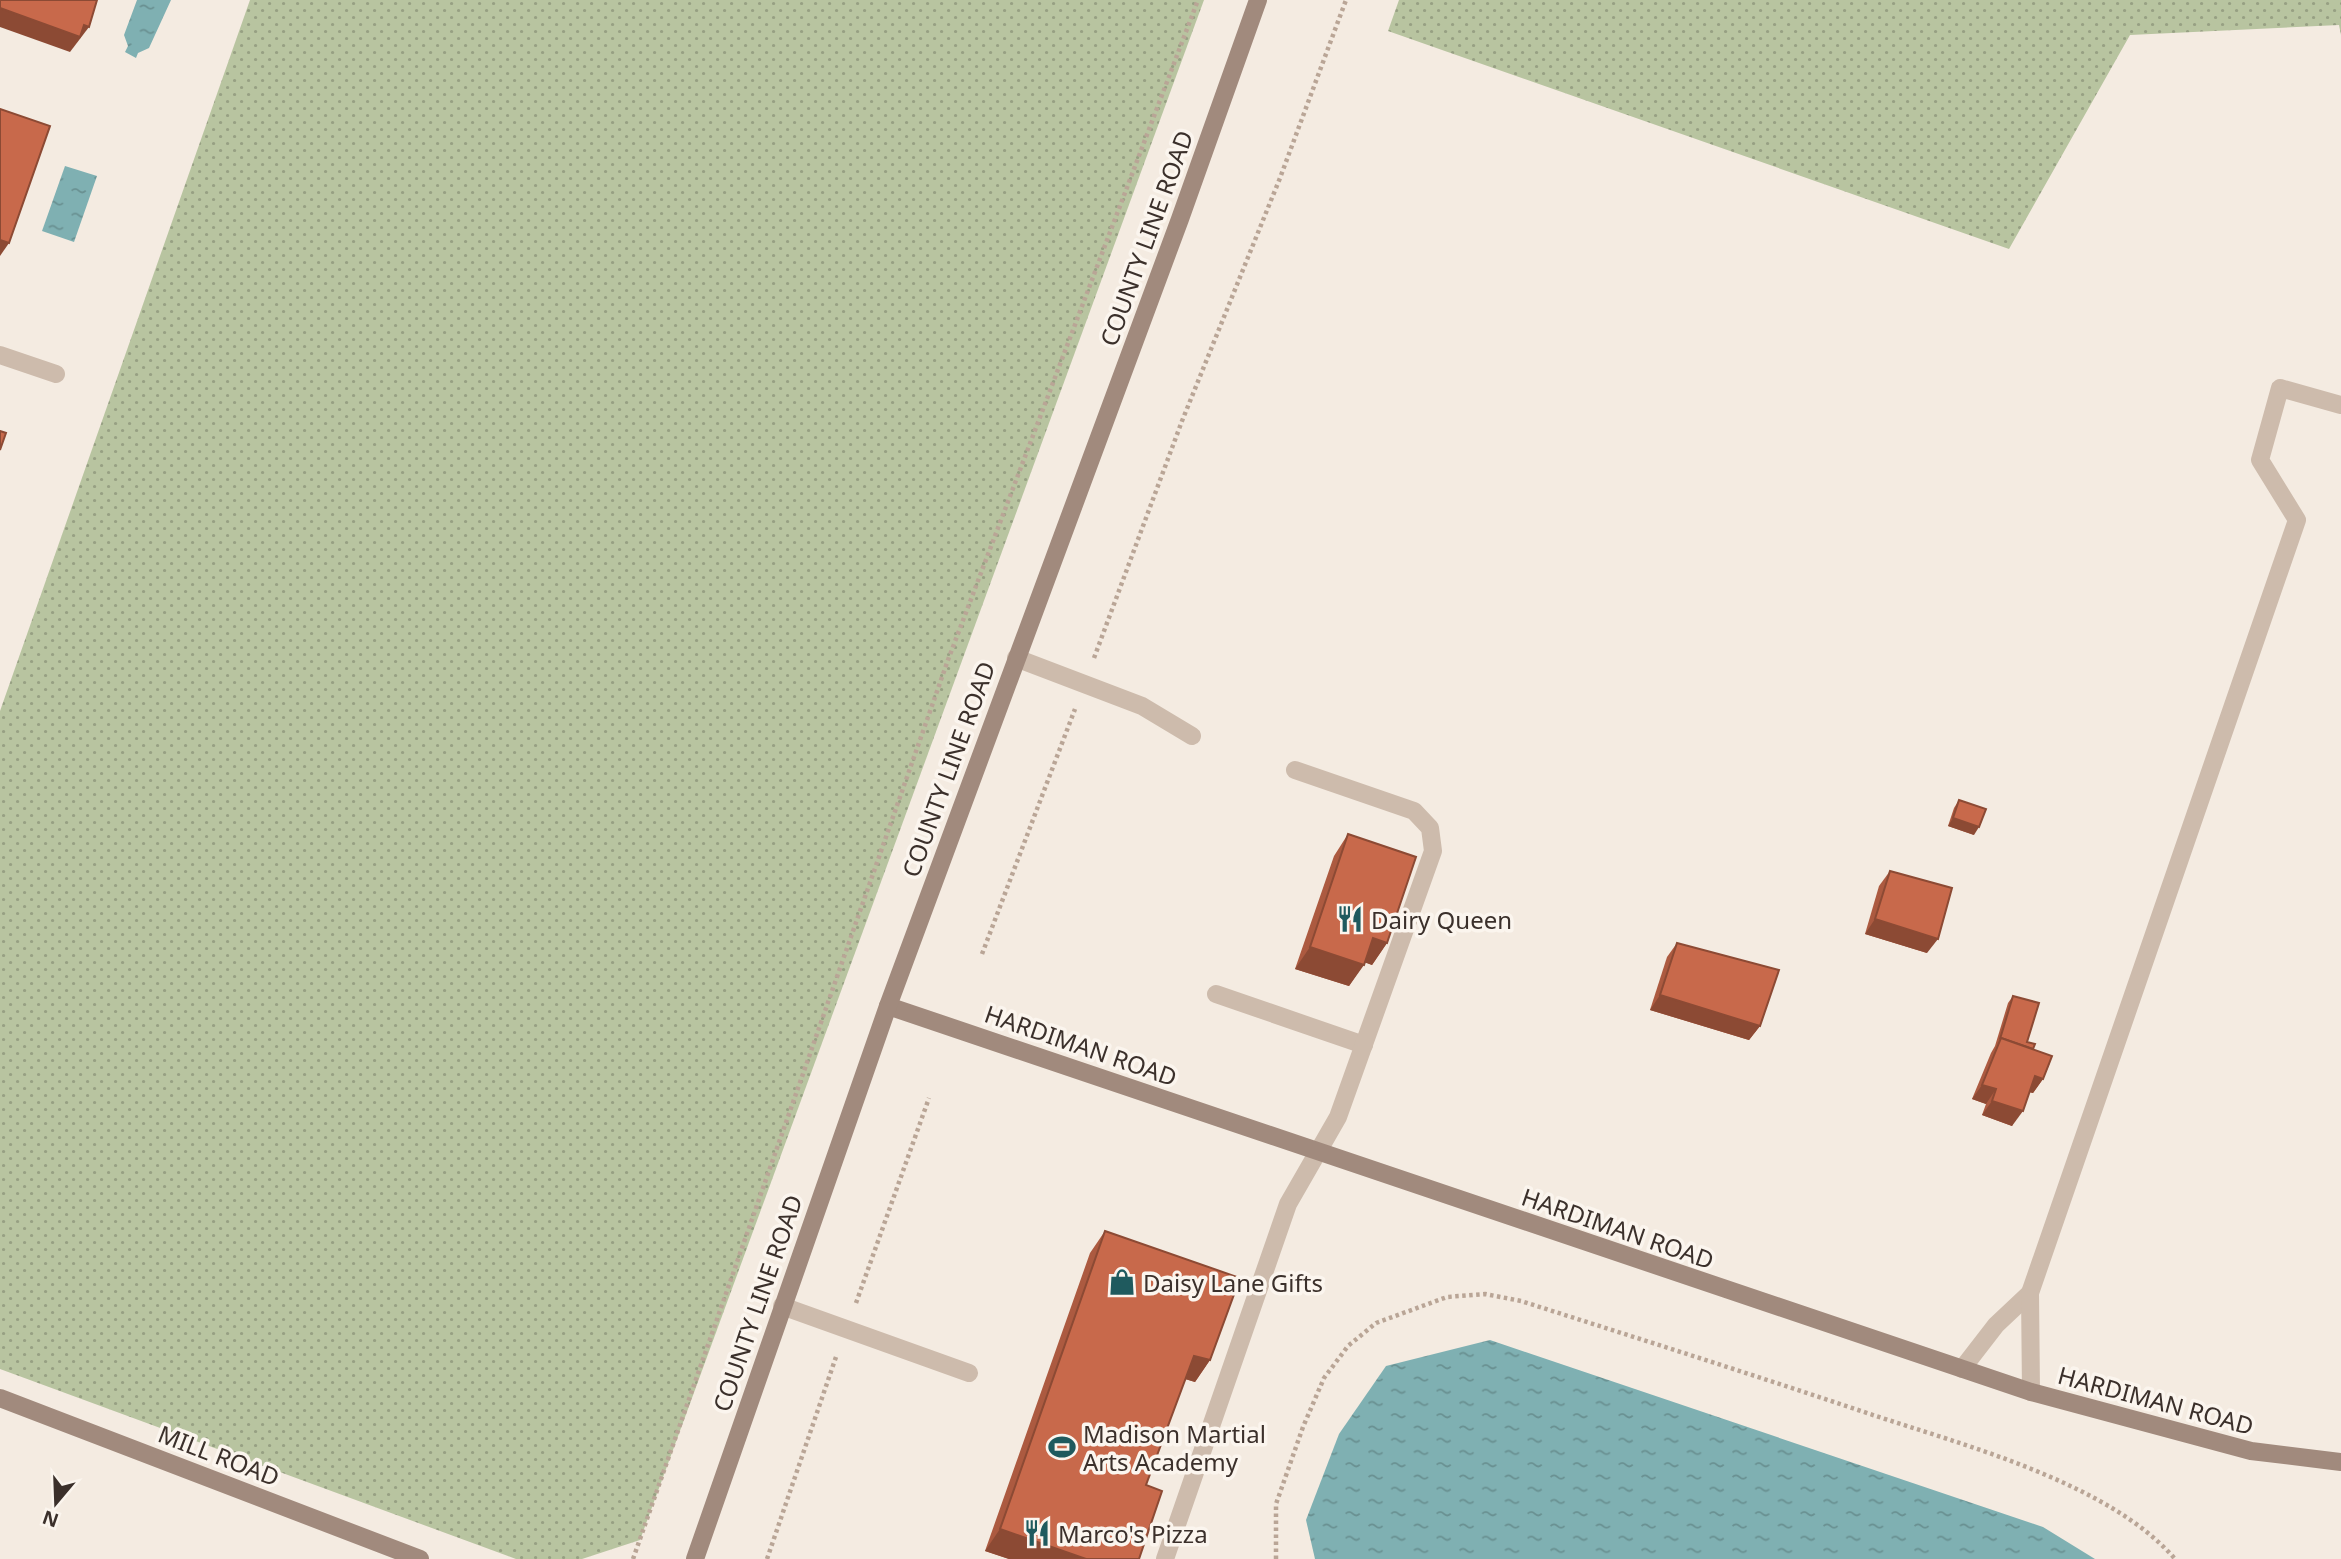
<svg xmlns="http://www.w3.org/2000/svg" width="2341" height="1559" font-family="'Noto Sans',sans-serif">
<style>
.grass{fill:url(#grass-dots)}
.water{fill:url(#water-ripples)}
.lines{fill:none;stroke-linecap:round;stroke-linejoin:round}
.path{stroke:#b9a596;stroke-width:4.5;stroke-dasharray:3.5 3.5;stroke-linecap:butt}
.lane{stroke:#cdbbac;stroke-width:18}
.street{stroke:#cdbbac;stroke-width:18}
.secondary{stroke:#a18a7d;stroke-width:18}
.wall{fill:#ac5a40}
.shaded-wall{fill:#8c4a34}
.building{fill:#c8694b;stroke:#8c4a34;stroke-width:2}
.labels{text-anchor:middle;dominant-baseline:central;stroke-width:7;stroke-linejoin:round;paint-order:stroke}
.street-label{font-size:24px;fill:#3b302b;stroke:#fbf5ee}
.poi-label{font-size:24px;fill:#3b302b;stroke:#fbf5ee;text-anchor:start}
</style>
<defs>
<pattern id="grass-dots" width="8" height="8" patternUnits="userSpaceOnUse" patternTransform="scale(1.75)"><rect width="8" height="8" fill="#b8c4a0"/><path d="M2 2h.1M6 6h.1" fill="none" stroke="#97a083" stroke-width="1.8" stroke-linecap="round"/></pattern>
<pattern id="water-ripples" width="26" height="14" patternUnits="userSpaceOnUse" patternTransform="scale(1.75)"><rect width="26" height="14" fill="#7fb0b2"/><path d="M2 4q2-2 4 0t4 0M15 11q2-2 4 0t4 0" fill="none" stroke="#699091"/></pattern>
</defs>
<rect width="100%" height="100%" fill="#f4ebe1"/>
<g class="grass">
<polygon points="250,0 1204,0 640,1540 582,1559 516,1559 0,1369 0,711"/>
<polygon points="1399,0 2341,0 2341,35 2339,25 2130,35 2009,249 1388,31"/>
</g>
<g class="water">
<polygon points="137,0 171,0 149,48 138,53 136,58 125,52 128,46 124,35"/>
<polygon points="65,166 97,176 74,242 42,231"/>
<polygon points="1490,1340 2043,1527 2095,1559 1315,1559 1306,1520 1339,1434 1386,1366"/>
</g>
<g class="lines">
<g class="path">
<polyline points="1094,658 1182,421 1280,178 1346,0"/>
<polyline points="982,954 1075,709"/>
<polyline points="856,1303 929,1098"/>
<polyline points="633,1559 948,660 1198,0"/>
<polyline points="767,1559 837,1354"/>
<path d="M 1276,1559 L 1276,1504 L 1303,1427 L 1324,1378 L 1348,1346 L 1376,1323 L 1447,1297 L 1485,1294 L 1521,1301 C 1637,1338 1754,1375 1870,1414 C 1963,1445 2110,1483 2175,1559"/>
</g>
<g class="lane">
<polyline points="1016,658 1142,706 1192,736"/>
<polyline points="1216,994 1364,1045"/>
<polyline points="782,1306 969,1373"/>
<polyline points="1165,1559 1288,1204 1338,1117 1433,851 1430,828 1414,811 1295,770"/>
</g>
<g class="street">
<polyline points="0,355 56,374"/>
<polyline points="1962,1369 1996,1325 2030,1293"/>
<polyline points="2031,1392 2030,1293 2297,520 2260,460 2280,388 2341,405"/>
</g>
<g class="secondary">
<polyline points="888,1006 2031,1392 2251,1451 2341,1462"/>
<polyline points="0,1398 420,1559"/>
<polyline points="695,1559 888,1006 1180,219 1258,0"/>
</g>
</g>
<g class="wall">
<polygon points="1959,800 1974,835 1948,826 1954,808"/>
<polygon points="1348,834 1387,943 1372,965 1365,962 1349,986 1295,969 1334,856"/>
<polygon points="1890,871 1927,953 1865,934 1879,886"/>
<polygon points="1677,943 1760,1026 1749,1040 1650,1010 1667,957"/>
<polygon points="2013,996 2027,1042 2033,1049 2050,1063 2043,1079 2033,1093 2029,1092 2012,1126 1982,1115 1986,1104 1972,1099 1991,1053 1995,1046 2008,1003"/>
<polygon points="1105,1231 1210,1360 1195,1382 1185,1379 1146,1485 1139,1559 1009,1559 985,1551 1090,1253"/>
</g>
<g class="shaded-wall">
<polygon points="0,8 84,25 89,27 70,52 0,27"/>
<polygon points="0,240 9,243 0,256"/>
<polygon points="1953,818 1979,827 1974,835 1948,826"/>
<polygon points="1875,919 1938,939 1927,953 1865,934"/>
<polygon points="1373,938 1387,943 1372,965 1358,960"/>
<polygon points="1310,947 1364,965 1349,986 1295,969"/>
<polygon points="1660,995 1760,1026 1749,1040 1650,1010"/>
<polygon points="2035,1076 2043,1079 2033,1093 2025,1091"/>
<polygon points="1982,1085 1996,1089 1986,1104 1972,1099"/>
<polygon points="1992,1101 2023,1111 2012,1126 1982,1115"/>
<polygon points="1194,1356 1210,1360 1195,1382 1179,1377"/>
<polygon points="1000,1529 1086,1559 1009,1559 985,1551"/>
</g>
<g class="building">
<polygon points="0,0 97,0 89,27 84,25 80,37 0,8"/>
<polygon points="0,109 50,126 9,243 0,240"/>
<polygon points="0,431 6,433 0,450"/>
<polygon points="1959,800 1986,809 1979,827 1953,818"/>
<polygon points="1348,834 1416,857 1387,943 1373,938 1364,965 1310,947"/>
<polygon points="1890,871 1952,888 1938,939 1875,919"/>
<polygon points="1677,943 1779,970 1760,1026 1660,995"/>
<polygon points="2013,996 2039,1003 2027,1042 2035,1044 2033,1049 2001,1038 2000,1039"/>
<polygon points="2001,1038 2052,1056 2043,1079 2035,1076 2023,1111 1992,1101 1996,1089 1982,1085"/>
<polygon points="1105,1231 1240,1278 1210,1360 1194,1356 1146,1485 1162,1491 1139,1559 1086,1559 1000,1529"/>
</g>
<defs>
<symbol id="restaurant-bare" viewBox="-9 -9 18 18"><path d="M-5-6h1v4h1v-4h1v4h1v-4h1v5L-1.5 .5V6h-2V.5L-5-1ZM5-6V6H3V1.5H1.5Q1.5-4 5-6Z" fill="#1f5a5e" stroke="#fbf5ee" stroke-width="2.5" paint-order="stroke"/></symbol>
<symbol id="shop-bare" viewBox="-9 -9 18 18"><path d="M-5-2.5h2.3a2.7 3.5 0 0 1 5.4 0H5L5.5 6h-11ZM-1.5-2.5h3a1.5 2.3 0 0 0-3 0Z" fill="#1f5a5e" stroke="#fbf5ee" stroke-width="2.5" paint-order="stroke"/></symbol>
<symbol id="stadium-bare" viewBox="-9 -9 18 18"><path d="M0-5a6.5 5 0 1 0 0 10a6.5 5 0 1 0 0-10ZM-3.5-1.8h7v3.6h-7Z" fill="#1f5a5e" stroke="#fbf5ee" stroke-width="2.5" paint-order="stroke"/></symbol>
</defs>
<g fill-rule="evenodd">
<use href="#restaurant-bare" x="1331" y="900" width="38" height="38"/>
<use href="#shop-bare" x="1103" y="1263" width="38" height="38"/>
<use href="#stadium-bare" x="1043" y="1428" width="38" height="38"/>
<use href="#restaurant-bare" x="1018" y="1514" width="38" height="38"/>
</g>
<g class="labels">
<g class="street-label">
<text transform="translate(1146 238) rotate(-70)">COUNTY LINE ROAD</text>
<text transform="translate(948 769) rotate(-70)">COUNTY LINE ROAD</text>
<text transform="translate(1081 1045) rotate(19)">HARDIMAN ROAD</text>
<text transform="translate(1618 1228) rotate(19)">HARDIMAN ROAD</text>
<text transform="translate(757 1303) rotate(-71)">COUNTY LINE ROAD</text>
<text transform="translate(2156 1400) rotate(15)">HARDIMAN ROAD</text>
<text transform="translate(219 1455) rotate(21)">MILL ROAD</text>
</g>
<g class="poi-label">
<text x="1371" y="919">Dairy Queen</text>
<text x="1143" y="1282">Daisy Lane Gifts</text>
<text x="1083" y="1433">Madison Martial<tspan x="1083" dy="28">Arts Academy</tspan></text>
<text x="1058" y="1533">Marco's Pizza</text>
</g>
</g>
<g transform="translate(56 1503) rotate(199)" stroke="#fbf5ee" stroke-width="5" paint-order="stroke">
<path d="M0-5L12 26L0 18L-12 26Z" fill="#3b302b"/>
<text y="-10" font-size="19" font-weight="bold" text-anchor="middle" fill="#3b302b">N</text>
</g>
</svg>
